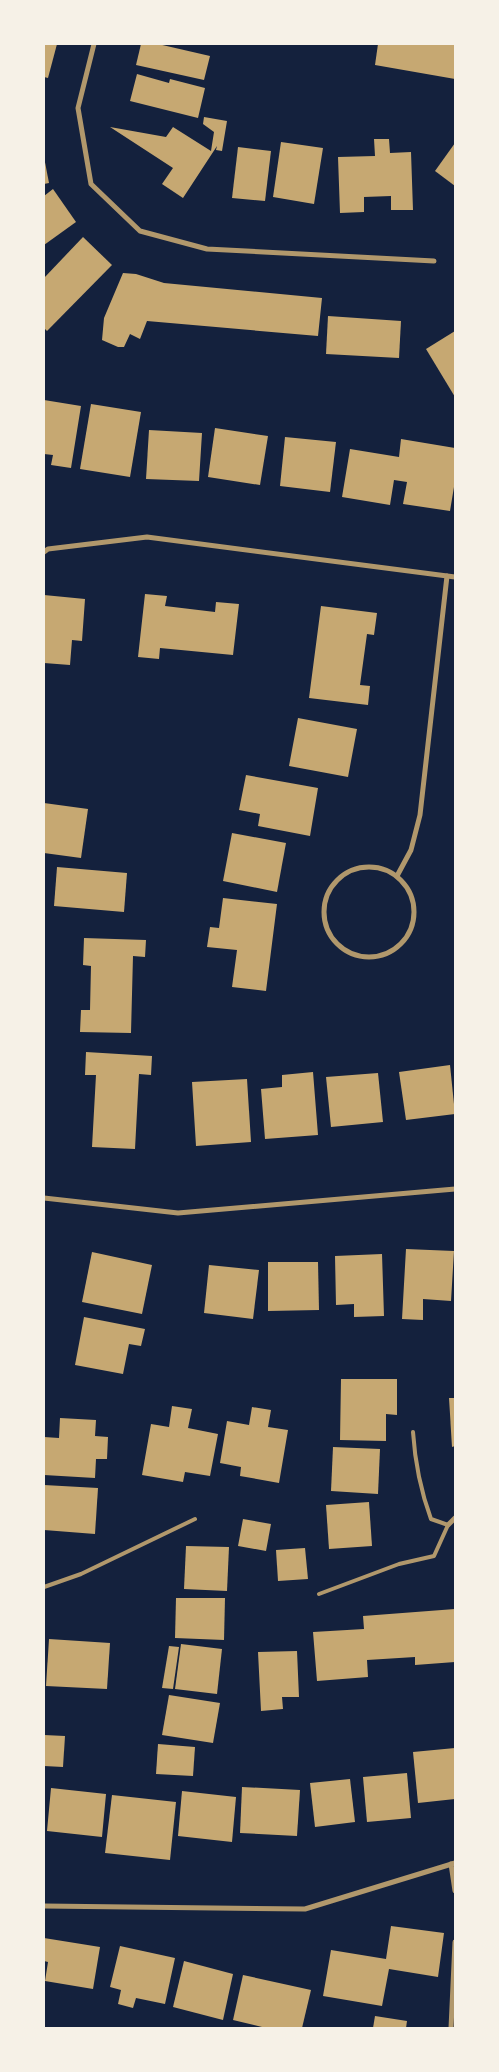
<svg xmlns="http://www.w3.org/2000/svg" width="499" height="2072" font-family="'Roboto Serif',serif">
<style>
.building{fill:#c6a872}
.lines{fill:none;stroke-linecap:round;stroke-linejoin:round}
.service{stroke:#b1986c;stroke-width:4}
.minor{stroke:#b1986c;stroke-width:5}
</style>
<rect width="100%" height="100%" fill="#14213d"/>
<g class="building">
<polygon points="44,44 57,44 48,78 44,77"/>
<polygon points="141,44 158,44 210,56 204,80 136,65"/>
<polygon points="378,44 455,44 455,79 375,65"/>
<polygon points="137,74 169,83 170,79 205,88 198,118 130,101"/>
<polygon points="204,117 227,121 222,151 216,150 217,146 183,198 162,184 173,168 110,127 166,137 173,127 211,151 214,132 203,124"/>
<polygon points="374,139 389,139 390,153 411,152 413,210 391,210 391,196 364,197 364,212 340,213 338,157 375,156"/>
<polygon points="281,142 323,148 314,204 273,197"/>
<polygon points="455,143 455,186 435,171"/>
<polygon points="238,147 271,151 265,201 232,198"/>
<polygon points="44,157 49,183 44,184"/>
<polygon points="53,189 76,222 44,245 44,196"/>
<polygon points="83,237 112,265 47,331 44,328 44,278"/>
<polygon points="123,273 136,274 164,283 322,298 318,336 147,321 140,339 130,334 124,347 118,347 102,340 104,318"/>
<polygon points="328,316 401,321 399,358 326,354"/>
<polygon points="455,331 455,397 426,349"/>
<polygon points="44,400 81,406 71,468 51,465 53,455 44,454"/>
<polygon points="91,404 141,412 130,477 80,469"/>
<polygon points="215,428 268,436 260,485 208,477"/>
<polygon points="149,430 202,433 199,481 146,479"/>
<polygon points="285,437 336,442 330,492 280,486"/>
<polygon points="401,439 455,448 455,481 450,511 403,504 407,482 394,480 390,505 342,497 350,449 399,457"/>
<polygon points="145,594 167,596 165,606 215,612 216,602 239,604 233,655 160,648 159,659 138,657"/>
<polygon points="44,595 85,599 82,641 72,640 70,665 44,663"/>
<polygon points="321,606 377,613 374,635 367,634 360,685 370,686 368,705 309,698"/>
<polygon points="298,718 357,729 348,777 289,766"/>
<polygon points="246,775 318,788 310,836 258,826 260,814 239,810"/>
<polygon points="44,803 88,809 81,858 44,853"/>
<polygon points="232,833 286,843 277,892 223,881"/>
<polygon points="57,867 127,873 124,912 54,906"/>
<polygon points="223,898 277,904 266,991 232,987 237,950 207,947 210,927 219,928"/>
<polygon points="84,938 146,940 145,957 133,956 131,1033 80,1032 81,1010 90,1010 91,966 83,965"/>
<polygon points="86,1052 152,1056 151,1075 139,1074 135,1149 92,1147 96,1075 85,1075"/>
<polygon points="450,1065 455,1114 406,1120 399,1072"/>
<polygon points="313,1072 318,1135 265,1139 261,1089 282,1087 282,1075"/>
<polygon points="378,1073 383,1122 331,1127 326,1077"/>
<polygon points="247,1079 251,1142 196,1146 192,1082"/>
<polygon points="406,1249 454,1251 451,1301 423,1299 423,1320 402,1319"/>
<polygon points="92,1252 152,1265 142,1314 82,1302"/>
<polygon points="382,1254 384,1316 354,1317 354,1304 336,1305 335,1256"/>
<polygon points="268,1262 318,1262 319,1310 268,1311"/>
<polygon points="209,1265 259,1270 253,1319 204,1313"/>
<polygon points="84,1317 145,1329 141,1346 129,1344 123,1374 75,1365"/>
<polygon points="341,1379 397,1379 397,1415 386,1414 386,1441 340,1440"/>
<polygon points="449,1398 455,1398 455,1446 452,1447"/>
<polygon points="172,1406 192,1409 188,1428 218,1434 210,1476 185,1472 183,1482 142,1475 151,1424 169,1427"/>
<polygon points="252,1407 271,1410 268,1427 288,1430 279,1483 240,1476 241,1467 220,1463 227,1421 249,1425"/>
<polygon points="60,1418 96,1420 95,1436 108,1437 107,1459 96,1459 95,1478 44,1475 44,1437 59,1438"/>
<polygon points="333,1447 380,1449 378,1494 331,1491"/>
<polygon points="44,1485 98,1488 95,1534 44,1530"/>
<polygon points="369,1502 372,1546 329,1549 326,1505"/>
<polygon points="243,1519 271,1524 266,1551 238,1546"/>
<polygon points="186,1546 229,1547 227,1591 184,1589"/>
<polygon points="305,1548 308,1579 278,1581 276,1550"/>
<polygon points="176,1598 225,1598 224,1640 175,1638"/>
<polygon points="455,1609 455,1662 415,1665 415,1657 367,1660 368,1677 317,1681 313,1632 364,1629 363,1616"/>
<polygon points="49,1639 110,1643 107,1689 46,1686"/>
<polygon points="181,1644 222,1649 217,1694 175,1689"/>
<polygon points="169,1646 179,1647 173,1689 162,1688"/>
<polygon points="297,1651 299,1697 282,1697 283,1709 261,1711 258,1652"/>
<polygon points="169,1695 220,1703 213,1743 162,1735"/>
<polygon points="44,1735 65,1736 63,1767 44,1766"/>
<polygon points="158,1744 195,1747 193,1776 156,1774"/>
<polygon points="455,1748 455,1799 418,1803 413,1752"/>
<polygon points="407,1773 411,1818 367,1822 363,1777"/>
<polygon points="350,1779 355,1822 315,1827 310,1783"/>
<polygon points="242,1787 300,1790 297,1836 240,1833"/>
<polygon points="51,1788 106,1794 102,1837 47,1831"/>
<polygon points="182,1791 236,1797 232,1842 178,1836"/>
<polygon points="112,1795 176,1802 170,1860 105,1853"/>
<polygon points="391,1926 444,1933 438,1977 389,1969 382,2006 323,1996 331,1950 386,1959"/>
<polygon points="44,1938 100,1947 93,1989 45,1981 48,1962 44,1961"/>
<polygon points="120,1946 175,1958 165,2004 136,1998 133,2008 118,2004 121,1990 110,1987"/>
<polygon points="184,1961 233,1974 223,2020 173,2007"/>
<polygon points="243,1975 311,1990 302,2028 266,2028 233,2020"/>
<polygon points="375,2016 407,2021 406,2028 373,2028"/>
</g>
<g class="lines">
<g class="service">
<polyline points="44,1587 81,1574 195,1519"/>
<path d="M 319,1594 L 399,1564 L 434,1556 L 448,1525 L 431,1519 C 420,1489 415,1463 413,1432"/>
</g>
<g class="minor">
<polyline points="94,44 78,108 91,184 140,231 207,249 434,261"/>
<polyline points="44,552 48,549 147,537 455,577"/>
<circle cx="369" cy="912" r="45"/>
<polyline points="397,876 411,850 420,815 447,576"/>
<polyline points="44,1198 178,1213 455,1189"/>
<polyline points="448,1525 455,1518"/>
<polyline points="451,1864 455,1891"/>
<polyline points="44,1906 305,1909 455,1863"/>
<polyline points="451,2028 455,1942"/>
</g>
</g>
<rect width="499" height="2072" fill="none" stroke="#f6f1e7" stroke-width="90"/>
</svg>
